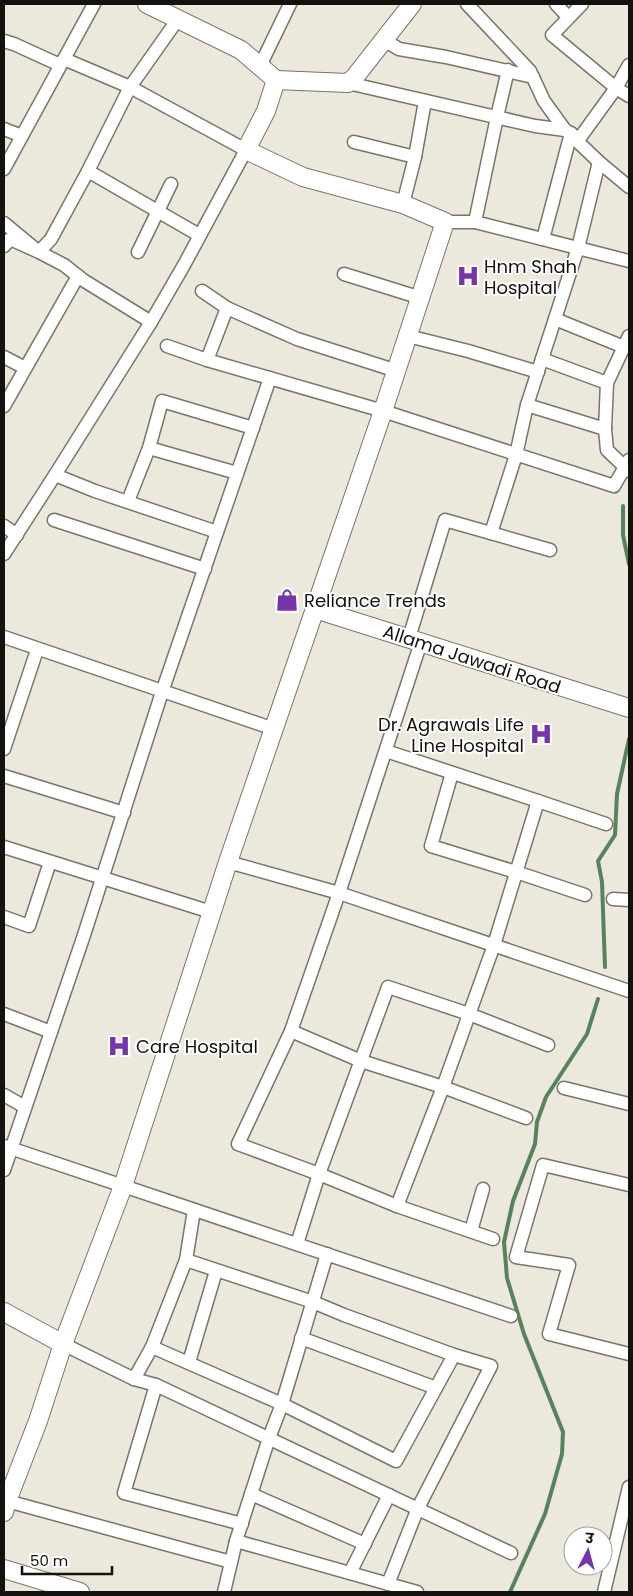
<svg xmlns="http://www.w3.org/2000/svg" width="633" height="1596" font-family="Poppins,'Noto Sans Devanagari',sans-serif">
<style>
.lines{fill:none;stroke-linecap:round;stroke-linejoin:round}
.stream{stroke:#56835c;stroke-width:4}
.street-casing{stroke:#78756a;stroke-width:15}
.secondary-casing{stroke:#78756a;stroke-width:20}
.street{stroke:#fff;stroke-width:12}
.secondary{stroke:#fff;stroke-width:18}
.labels{text-anchor:middle;dominant-baseline:central;stroke-width:4;stroke-linejoin:round;paint-order:stroke}
.poi-label{font-size:18px;fill:#13120e;stroke:#fff;text-anchor:start}
.street-label{font-size:18px;fill:#13120e;stroke:#fff}
</style>
<rect width="100%" height="100%" fill="#ece8dc"/>
<g class="lines">
<g class="stream">
<polyline points="623,506 623,535 629,564"/>
<polyline points="605,967 602,882 598,861 615,835 617,794 629,739"/>
<polyline points="510,1592 545,1514 562,1454 563,1432 524,1334 507,1278 504,1242 513,1201 535,1144 537,1122 546,1097 587,1034 598,999"/>
</g>
<defs>
<g id="street">
<polyline points="467,4 530,71 544,101 565,130 579,139 578,142 599,162 629,187"/>
<polyline points="556,4 568,17"/>
<polyline points="582,4 552,35 616,88 629,96"/>
<polyline points="384,40 399,49 446,57 533,77"/>
<polyline points="4,41 14,44 60,65"/>
<polyline points="260,66 290,4"/>
<polyline points="348,83 535,126 565,130"/>
<polyline points="4,129 22,136"/>
<polyline points="579,139 616,88 629,65"/>
<polyline points="354,142 415,157 403,204"/>
<polyline points="415,157 425,101"/>
<polyline points="4,169 94,4"/>
<polyline points="88,171 199,235"/>
<polyline points="445,222 475,222 629,261"/>
<polyline points="475,222 497,117 508,70"/>
<polyline points="4,223 39,252 64,265 83,280 151,322"/>
<polyline points="543,239 571,133"/>
<polyline points="4,246 10,239 39,252 51,239 88,171 130,87 178,19"/>
<polyline points="138,252 171,184"/>
<polyline points="344,274 421,298"/>
<polyline points="202,291 227,308 207,360 383,411 614,486 629,460"/>
<polyline points="227,308 297,339 397,371"/>
<polyline points="555,319 624,347"/>
<polyline points="408,336 468,351 538,372"/>
<polyline points="167,346 207,360"/>
<polyline points="4,357 25,368"/>
<polyline points="542,359 607,383"/>
<polyline points="527,405 605,429 607,383 629,336"/>
<polyline points="4,406 78,276"/>
<polyline points="605,429 607,450 629,471"/>
<polyline points="149,448 237,473"/>
<polyline points="55,475 95,491 217,532"/>
<polyline points="128,501 149,448 162,401 253,428"/>
<polyline points="54,520 205,569"/>
<polyline points="4,526 17,535"/>
<polyline points="491,533 516,455 527,405 578,248 599,162"/>
<polyline points="4,554 55,475 151,322 184,265 246,150 130,87 64,59"/>
<polyline points="4,637 274,729"/>
<polyline points="409,638 445,520 550,550"/>
<polyline points="4,749 37,650"/>
<polyline points="386,751 538,801 494,945 443,1087 397,1206 493,1239"/>
<polyline points="452,773 431,846 516,872 585,895"/>
<polyline points="4,776 124,813"/>
<polyline points="538,801 606,824"/>
<polyline points="4,847 211,912"/>
<polyline points="228,862 339,893 629,991"/>
<polyline points="613,899 629,900"/>
<polyline points="4,917 29,926 50,862"/>
<polyline points="4,1014 51,1032"/>
<polyline points="291,1031 361,1061 443,1087 526,1118"/>
<polyline points="564,1088 629,1104"/>
<polyline points="4,1095 25,1107"/>
<polyline points="4,1146 511,1316"/>
<polyline points="4,1170 84,935 162,692 270,378"/>
<polyline points="629,1185 543,1165 516,1257 569,1265 549,1334 629,1354"/>
<polyline points="397,1206 319,1174 238,1144 291,1031 339,893 421,642"/>
<polyline points="471,1231 483,1189"/>
<polyline points="297,1244 319,1174 388,987 469,1014 548,1045"/>
<polyline points="186,1260 313,1302 344,1315 454,1355 491,1366 418,1508 388,1584"/>
<polyline points="301,1338 436,1388"/>
<polyline points="63,1344 134,1379 156,1385 511,1553"/>
<polyline points="152,1347 282,1404 396,1461 454,1355"/>
<polyline points="189,1362 216,1271"/>
<polyline points="134,1379 152,1347 186,1260 194,1210"/>
<polyline points="156,1385 124,1493 242,1524"/>
<polyline points="251,1494 365,1544"/>
<polyline points="7,1501 231,1562"/>
<polyline points="236,1541 417,1592"/>
<polyline points="350,1573 389,1495"/>
<polyline points="224,1592 236,1541 269,1438 282,1404 327,1254"/>
<polyline points="604,1592 629,1487"/>
</g>
<g id="secondary">
<polyline points="276,80 348,83 354,78 412,4"/>
<polyline points="315,609 629,708"/>
<polyline points="4,1312 63,1344"/>
<polyline points="4,1512 7,1501 38,1421 63,1344 123,1186 228,862 383,411 445,222 403,204 303,177 246,150 266,111 276,80 241,50 147,4"/>
<polyline points="4,1569 80,1592"/>
</g>
</defs>
<use href="#street" class="street-casing"/>
<use href="#secondary" class="secondary-casing"/>
<use href="#street" class="street"/>
<use href="#secondary" class="secondary"/>
</g>
<defs>
<symbol id="hospital-bare" viewBox="-9 -9 18 18"><path d="M-5-5h3v3.5h4V-5h3V5h-3V1.5h-4V5h-3Z" fill="#7534a8" stroke="#fff" stroke-width="2.5" paint-order="stroke"/></symbol>
<symbol id="shop-bare" viewBox="-9 -9 18 18"><path d="M-5-2.5h2.3a2.7 3.5 0 0 1 5.4 0H5L5.5 6h-11ZM-1.5-2.5h3a1.5 2.3 0 0 0-3 0Z" fill="#7534a8" stroke="#fff" stroke-width="2.5" paint-order="stroke"/></symbol>
</defs>
<g fill-rule="evenodd">
<use href="#hospital-bare" x="452" y="260" width="32" height="32"/>
<use href="#shop-bare" x="271" y="584" width="32" height="32"/>
<use href="#hospital-bare" x="525" y="718" width="32" height="32"/>
<use href="#hospital-bare" x="103" y="1030" width="32" height="32"/>
</g>
<g class="labels">
<g class="poi-label">
<text x="484" y="266">Hnm Shah<tspan x="484" dy="21">Hospital</tspan></text>
<text x="304" y="600">Reliance Trends</text>
<text x="524" y="724" text-anchor="end">Dr. Agrawals Life<tspan x="524" dy="21">Line Hospital</tspan></text>
<text x="136" y="1046">Care Hospital</text>
</g>
<g class="street-label">
<text transform="translate(472 659) rotate(18)">Allama Jawadi Road</text>
</g>
</g>
<rect width="633" height="1596" fill="none" stroke="#13120e" stroke-width="10"/>
<g transform="translate(588 1551) rotate(6)"><circle r="24" fill="#ffffff" stroke="#a1a09f"/>
<path d="M0-4L9 19L0 12L-9 19Z" fill="#7534a8"/>
<text y="-8" font-size="14" font-weight="bold" text-anchor="middle" fill="#13120e">उ</text>
</g>
<path d="M22 1566v8h90v-8" fill="none" stroke="#13120e" stroke-width="2.5"/>
<text x="30" y="1566" font-size="15" fill="#13120e" stroke="#ffffff" stroke-width="4" paint-order="stroke">50 m</text>
</svg>
